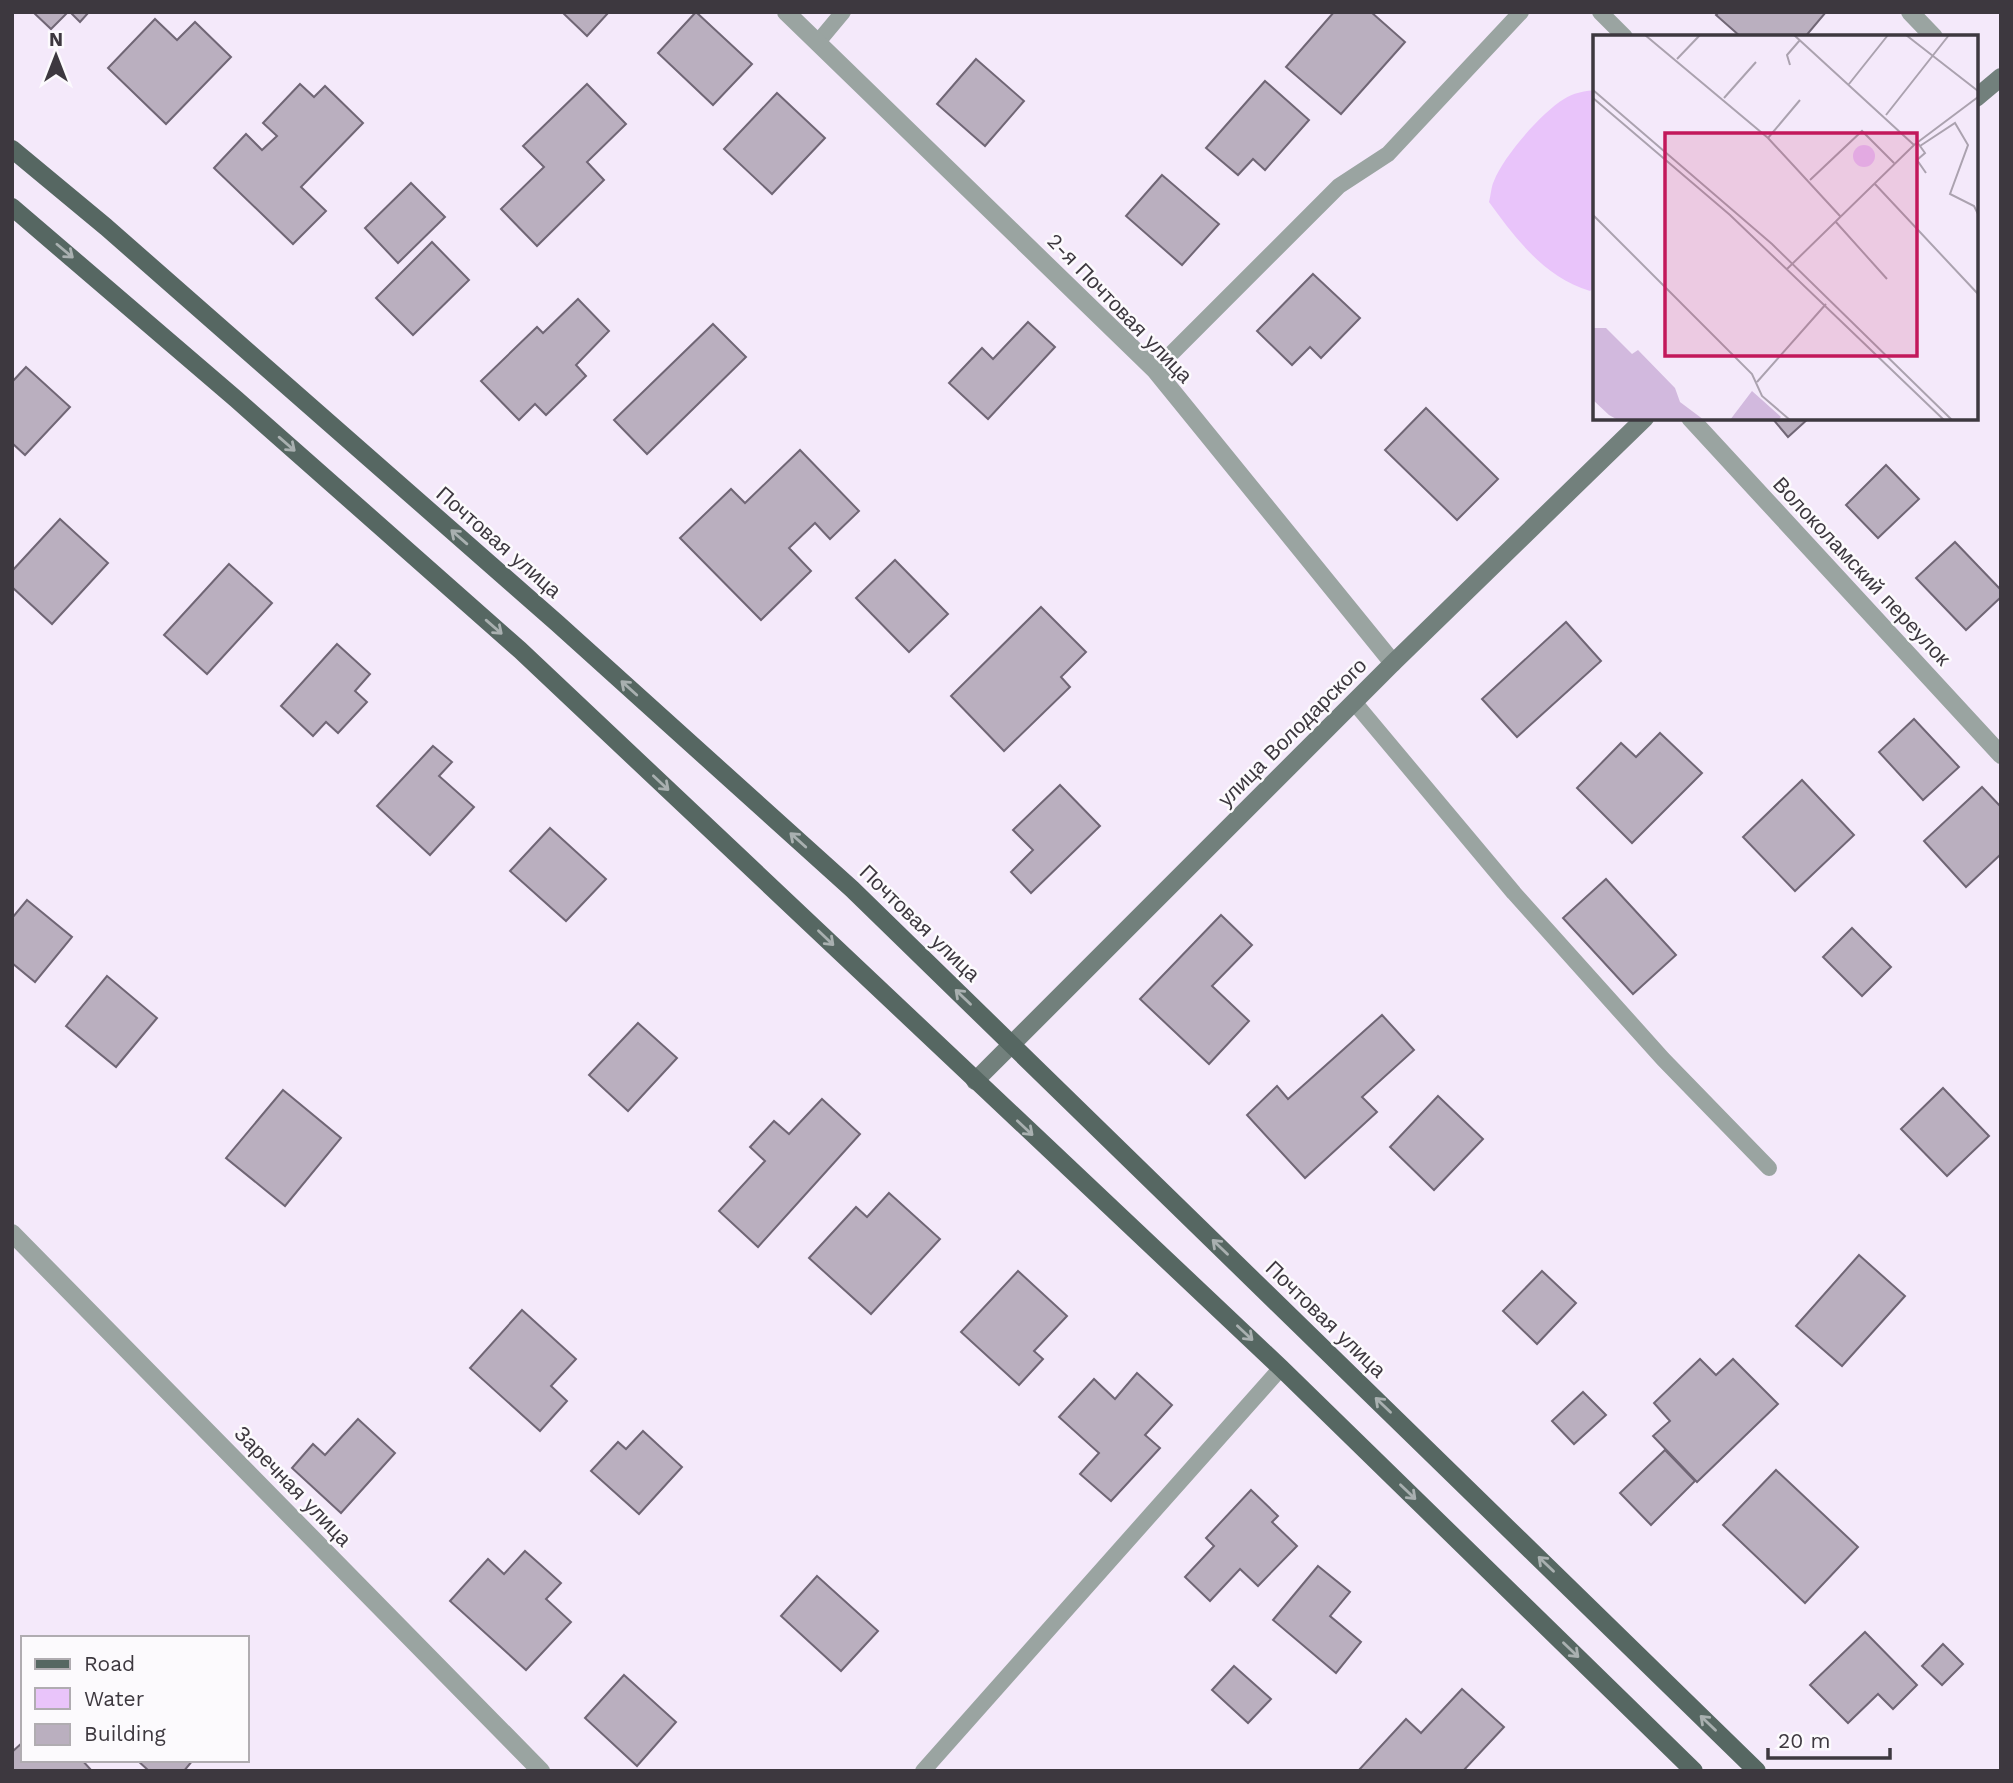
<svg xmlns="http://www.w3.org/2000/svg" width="2013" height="1783" font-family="'Work Sans',sans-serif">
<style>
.water{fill:#e9c4fa}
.building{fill:#baafbf;stroke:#706675;stroke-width:2}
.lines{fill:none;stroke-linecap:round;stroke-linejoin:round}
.lane{stroke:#9aa4a1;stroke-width:16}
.street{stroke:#9aa4a1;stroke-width:18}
.secondary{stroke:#72807c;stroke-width:18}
.primary{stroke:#566762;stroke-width:18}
.oneway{stroke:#a9b0b0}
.labels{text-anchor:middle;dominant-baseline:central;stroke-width:5;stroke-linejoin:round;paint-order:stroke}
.street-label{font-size:21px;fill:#3d383f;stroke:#fcfafd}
.inset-road{fill:none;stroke:#aba2af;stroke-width:2}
.view{fill:#c2185b;fill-opacity:0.15;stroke:#c2185b;stroke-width:3.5}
.inset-edge{fill:none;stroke:#3d383f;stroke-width:3.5}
</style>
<rect width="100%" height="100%" fill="#f4e9fa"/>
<path class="water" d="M 1595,90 L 1595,287 L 1590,291 C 1544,277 1516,239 1489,202 C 1491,195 1491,187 1494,181 C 1503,157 1542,112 1564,99 C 1573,93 1584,91 1595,90 Z"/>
<g class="building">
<polygon points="33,12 68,12 51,29"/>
<polygon points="70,12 89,12 80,22"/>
<polygon points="562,12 609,12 587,36"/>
<polygon points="696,12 752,64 713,105 658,53"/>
<polygon points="1334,12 1371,12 1405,42 1341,114 1286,67"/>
<polygon points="1719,12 1826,12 1805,37 1741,37 1716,15"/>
<polygon points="155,19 177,40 195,22 231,57 166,124 108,68"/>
<polygon points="976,59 1024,101 985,146 937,104"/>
<polygon points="1265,81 1309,120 1265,170 1253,159 1238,175 1206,148"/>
<polygon points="300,84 314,97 325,86 363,123 301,187 326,211 293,244 214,168 246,134 262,150 277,136 263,123"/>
<polygon points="587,84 626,124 587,162 604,180 537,246 501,209 544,167 523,146"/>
<polygon points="777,93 825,138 772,194 724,149"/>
<polygon points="1162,175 1219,224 1182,265 1126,216"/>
<polygon points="411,183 445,217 398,263 365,228"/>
<polygon points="432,242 469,280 413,335 376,298"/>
<polygon points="1313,274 1360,318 1321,358 1310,347 1292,365 1257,331"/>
<polygon points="578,299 609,331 576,365 586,376 546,415 535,404 519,420 481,381 537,327 543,333"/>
<polygon points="1028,322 1055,347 988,419 949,383 982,348 993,359"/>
<polygon points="713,324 746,357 647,454 614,420"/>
<polygon points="26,367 70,407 25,455 12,443 12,382"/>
<polygon points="1426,408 1498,479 1457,520 1385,450"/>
<polygon points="1772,418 1809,418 1788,437"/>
<polygon points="800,450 859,511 830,539 815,523 789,548 811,571 761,620 680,538 731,489 745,503"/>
<polygon points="1886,465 1919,499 1878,538 1846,505"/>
<polygon points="60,519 108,563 52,624 12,587 12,571"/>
<polygon points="1955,542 2001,590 2001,597 1966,630 1916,578"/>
<polygon points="895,560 948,614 909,652 856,598"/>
<polygon points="229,564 272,603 207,674 164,635"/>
<polygon points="1041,607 1086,652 1061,677 1070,687 1004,751 951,696"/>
<polygon points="1566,622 1601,661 1517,737 1482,699"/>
<polygon points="337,644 370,674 355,691 367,702 338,733 326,722 313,736 281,706"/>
<polygon points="1914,719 1959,767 1923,800 1879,752"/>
<polygon points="1660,733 1702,773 1632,843 1577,788 1621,743 1636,757"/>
<polygon points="433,746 452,762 439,776 474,807 430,855 377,806"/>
<polygon points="1802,780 1854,835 1795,891 1743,837"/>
<polygon points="1060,785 1100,826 1031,893 1011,872 1033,850 1013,830"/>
<polygon points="1982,787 2001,807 2001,854 1966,887 1924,841"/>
<polygon points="550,828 606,879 566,921 510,871"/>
<polygon points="1606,879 1676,955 1633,994 1563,918"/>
<polygon points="27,900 72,937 35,982 12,963 12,918"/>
<polygon points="1221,915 1252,945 1212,986 1249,1021 1209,1064 1140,999"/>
<polygon points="1852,928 1891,967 1862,996 1823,957"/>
<polygon points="107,976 157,1018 116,1067 66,1026"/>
<polygon points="1382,1015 1414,1050 1362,1097 1377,1112 1305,1178 1247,1115 1277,1086 1288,1099"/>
<polygon points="638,1023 677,1058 628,1111 589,1075"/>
<polygon points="1943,1088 1989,1136 1947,1176 1901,1129"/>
<polygon points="283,1090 341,1138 285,1206 226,1158"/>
<polygon points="1438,1096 1483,1139 1434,1190 1390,1147"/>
<polygon points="822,1099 860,1134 758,1247 719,1211 765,1161 750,1147 774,1121 789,1134"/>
<polygon points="889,1193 940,1239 871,1314 809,1258 856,1207 867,1217"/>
<polygon points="1859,1255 1905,1296 1842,1366 1796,1326"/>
<polygon points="1018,1271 1067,1316 1034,1351 1043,1359 1019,1385 961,1332"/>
<polygon points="1542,1271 1576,1303 1537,1344 1503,1311"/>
<polygon points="522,1310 576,1359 551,1386 567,1401 540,1431 470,1368"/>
<polygon points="1700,1359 1716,1375 1733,1359 1778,1404 1697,1482 1653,1436 1670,1421 1654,1403"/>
<polygon points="1137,1373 1172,1405 1145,1435 1160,1448 1111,1501 1080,1474 1099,1453 1059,1417 1094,1379 1115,1399"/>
<polygon points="1583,1392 1606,1415 1574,1444 1552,1421"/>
<polygon points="358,1419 395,1453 341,1513 292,1468 313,1444 325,1455"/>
<polygon points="643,1431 682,1467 639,1514 591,1471 618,1442 626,1449"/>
<polygon points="1665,1450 1695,1481 1651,1525 1620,1493"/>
<polygon points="1776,1470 1858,1547 1805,1603 1723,1525"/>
<polygon points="1251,1490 1278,1516 1272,1522 1297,1546 1258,1586 1240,1569 1210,1601 1185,1577 1214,1546 1206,1538"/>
<polygon points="525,1551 561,1583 546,1599 571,1622 526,1670 450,1601 488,1559 504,1574"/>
<polygon points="1318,1566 1350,1592 1330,1616 1361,1642 1336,1673 1273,1620"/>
<polygon points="817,1576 878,1631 841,1671 781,1616"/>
<polygon points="1865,1632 1917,1685 1893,1709 1878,1694 1848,1723 1810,1685"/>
<polygon points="1943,1644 1963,1664 1942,1685 1922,1666"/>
<polygon points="1234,1666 1271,1699 1248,1723 1212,1690"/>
<polygon points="624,1675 676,1722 637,1766 585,1718"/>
<polygon points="1462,1689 1504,1727 1463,1771 1358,1771 1406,1719 1421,1733"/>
<polygon points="23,1742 23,1760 82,1760 92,1771 12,1771 12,1752"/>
<polygon points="137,1760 193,1760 184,1771 149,1771"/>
</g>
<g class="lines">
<g class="lane">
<polyline points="1600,12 1625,37"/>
<polyline points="818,42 843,12"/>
<polyline points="1155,370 1339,186 1388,154 1521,12"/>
<polyline points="1354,702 1514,893 1663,1059 1769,1168"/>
<polyline points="923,1771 1281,1368"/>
</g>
<g class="street">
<polyline points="786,12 1155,370 1393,663"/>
<polyline points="1910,12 1934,37"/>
<polyline points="1690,418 2001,755"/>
<polyline points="12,1233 541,1771"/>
</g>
<g class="secondary">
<polyline points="1976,98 2001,77"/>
<polyline points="975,1081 1393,663 1645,418"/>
</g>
<g class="primary">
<polyline points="12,149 106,227 557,623 852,889 1757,1771"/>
<polyline points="12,207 236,399 520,650 1281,1368 1694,1771"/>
</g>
</g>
<defs><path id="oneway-shaft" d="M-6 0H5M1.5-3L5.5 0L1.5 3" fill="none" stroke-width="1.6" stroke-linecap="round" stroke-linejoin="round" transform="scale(1.75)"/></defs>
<g class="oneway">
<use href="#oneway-shaft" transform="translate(65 251) rotate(40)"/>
<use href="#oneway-shaft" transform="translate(287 444) rotate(41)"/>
<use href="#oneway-shaft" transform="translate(459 537) rotate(-139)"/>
<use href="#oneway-shaft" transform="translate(494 627) rotate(41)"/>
<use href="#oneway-shaft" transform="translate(629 688) rotate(-138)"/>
<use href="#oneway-shaft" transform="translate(661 783) rotate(43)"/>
<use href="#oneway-shaft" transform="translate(798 840) rotate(-138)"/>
<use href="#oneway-shaft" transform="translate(826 938) rotate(44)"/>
<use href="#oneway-shaft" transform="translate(963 997) rotate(-136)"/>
<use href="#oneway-shaft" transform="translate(1025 1128) rotate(43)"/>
<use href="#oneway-shaft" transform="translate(1220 1247) rotate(-136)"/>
<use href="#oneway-shaft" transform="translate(1245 1333) rotate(43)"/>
<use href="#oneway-shaft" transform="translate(1383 1405) rotate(-136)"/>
<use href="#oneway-shaft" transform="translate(1408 1492) rotate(44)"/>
<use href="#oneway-shaft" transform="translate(1546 1564) rotate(-136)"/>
<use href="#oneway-shaft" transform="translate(1571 1650) rotate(44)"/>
<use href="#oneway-shaft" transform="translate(1708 1723) rotate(-136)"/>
</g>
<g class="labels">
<g class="street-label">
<text transform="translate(1120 308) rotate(46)">2-я Почтовая улица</text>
<text transform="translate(499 542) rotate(41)">Почтовая улица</text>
<text transform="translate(1862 571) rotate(47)">Волоколамский переулок</text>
<text transform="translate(1292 732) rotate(-45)">улица Володарского</text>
<text transform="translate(920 923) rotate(44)">Почтовая улица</text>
<text transform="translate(1326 1319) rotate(44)">Почтовая улица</text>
<text transform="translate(293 1486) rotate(46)">Заречная улица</text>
</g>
</g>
<g transform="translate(1593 35)">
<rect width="385" height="385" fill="#f4e9fa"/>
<path d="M 0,293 L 13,293 L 39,319 L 45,315 L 82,353 L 87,367 L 111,385 L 25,385 L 16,380 L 0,365 ZM 159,356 L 188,382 L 185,385 L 137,385 Z" fill="#d2b9de"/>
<path d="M260 121a11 11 0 1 1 22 0a11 11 0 1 1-22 0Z" fill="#e9c4fa"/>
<path class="inset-road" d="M 52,0 L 175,103 L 247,181M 201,0 L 321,110M 313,0 L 385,56M 84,24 L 107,0M 197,30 L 194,20 L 207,5M 256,49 L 295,0M 0,55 L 179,209 L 359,385M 0,63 L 137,180 L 351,385M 131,63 L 163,27M 293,80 L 356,0M 175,103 L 207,65M 324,107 L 327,111 L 362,88 L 375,110 L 357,159 L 381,171 L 385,179M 327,111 L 332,118 L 324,125 L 333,138M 217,145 L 269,96 L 301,128M 281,148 L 385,259M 0,180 L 159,339 L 169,361 L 197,385M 242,186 L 294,244M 194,234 L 321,110 L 385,62M 164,347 L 233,269"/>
<path class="view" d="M 72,98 L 324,98 L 324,321 L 72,321 Z"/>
<rect width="385" height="385" class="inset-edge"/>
</g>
<rect width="2013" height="1783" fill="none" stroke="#3d383f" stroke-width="28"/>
<rect x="21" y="1636" width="228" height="126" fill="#fcfafd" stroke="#b0acb1" stroke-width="2"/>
<rect x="35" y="1659" width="35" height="10" fill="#566762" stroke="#b0acb1" stroke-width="2"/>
<text x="84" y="1671" font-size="21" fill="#3d383f">Road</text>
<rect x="35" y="1688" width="35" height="21" fill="#e9c4fa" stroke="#b0acb1" stroke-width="2"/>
<text x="84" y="1706" font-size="21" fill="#3d383f">Water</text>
<rect x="35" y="1724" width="35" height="21" fill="#baafbf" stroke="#b0acb1" stroke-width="2"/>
<text x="84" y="1741" font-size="21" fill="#3d383f">Building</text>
<g transform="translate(56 56)" stroke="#fcfafd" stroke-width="5" paint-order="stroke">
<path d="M0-5L12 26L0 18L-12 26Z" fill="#3d383f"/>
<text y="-10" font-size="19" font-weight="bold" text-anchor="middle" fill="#3d383f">N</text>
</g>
<path d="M1768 1748v10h122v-10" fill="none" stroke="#3d383f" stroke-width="3.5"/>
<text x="1778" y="1748" font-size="21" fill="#3d383f" stroke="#fcfafd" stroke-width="5" paint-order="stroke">20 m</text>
</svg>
